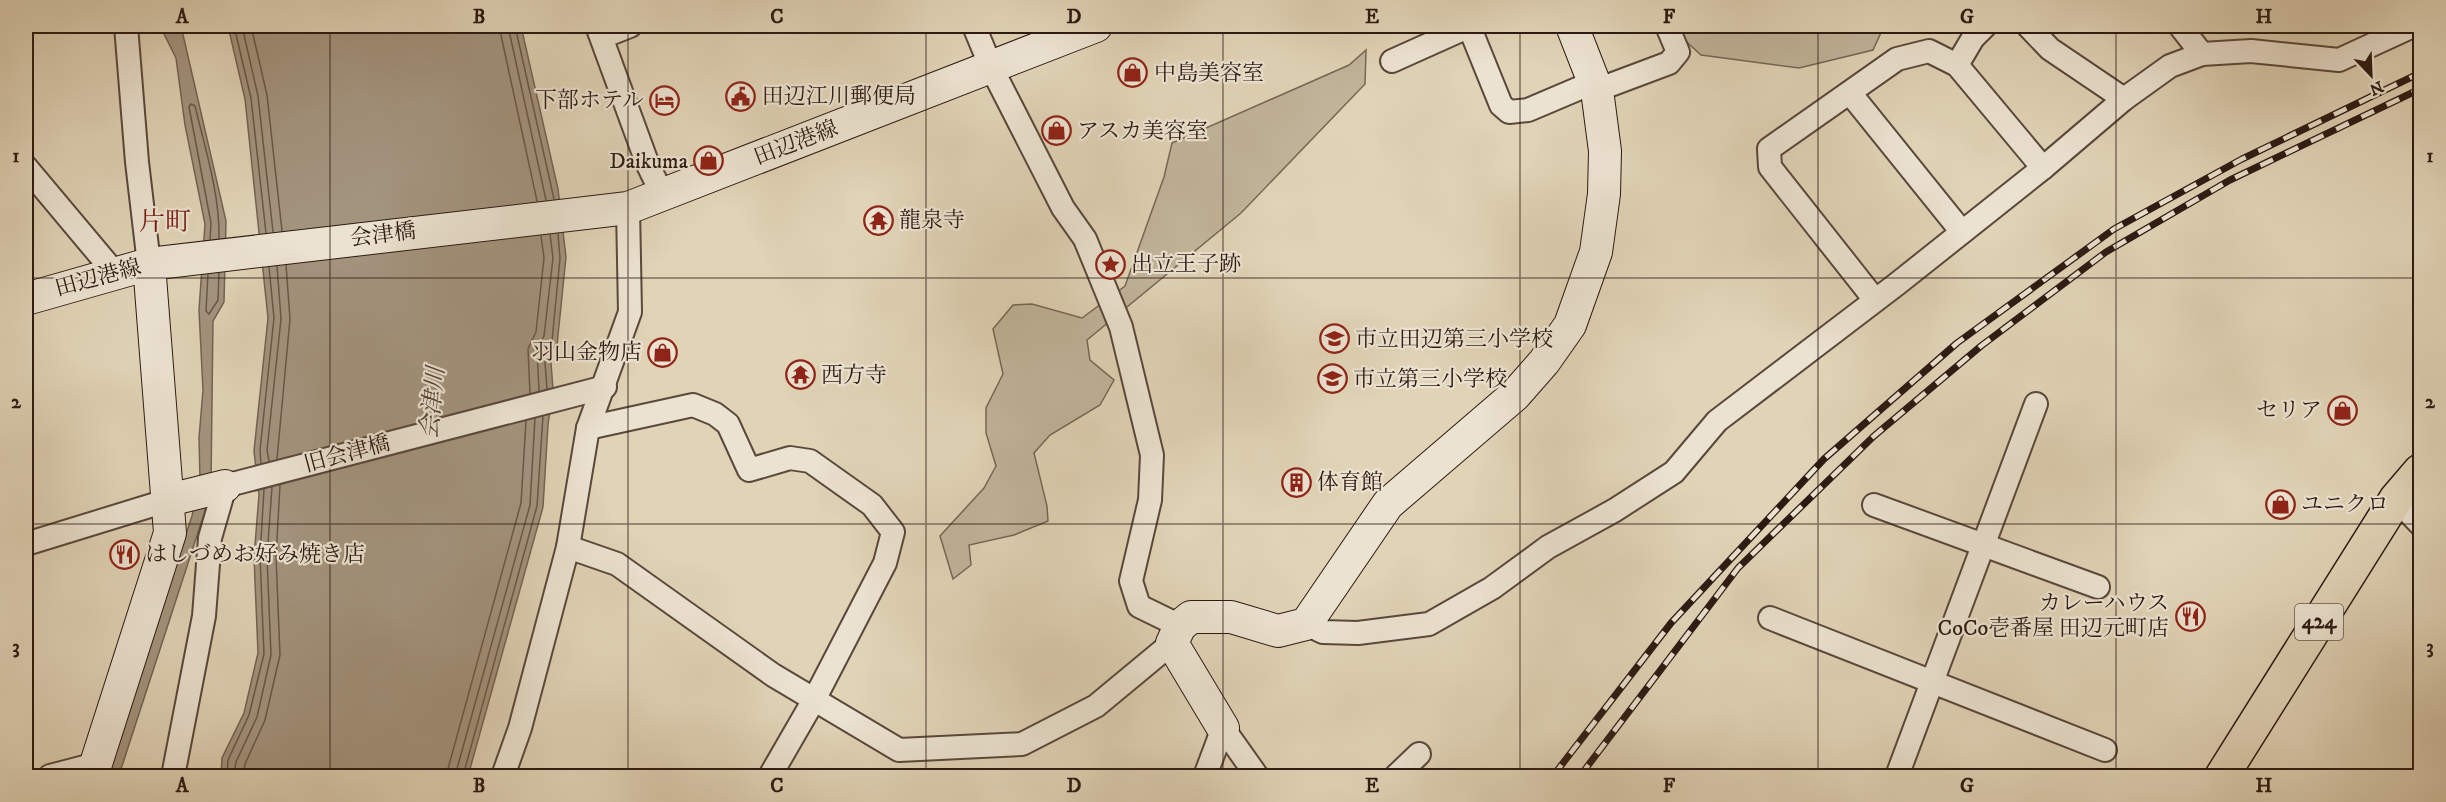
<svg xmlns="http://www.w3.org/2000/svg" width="2446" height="802" font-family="'IM FELL DW Pica','Noto Serif JP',serif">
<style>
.green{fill:#c1b49a;stroke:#766756;stroke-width:1.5}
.water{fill:#a3947e;stroke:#736353;stroke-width:1.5}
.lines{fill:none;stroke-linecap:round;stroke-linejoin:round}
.shore{stroke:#685748;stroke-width:1.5}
.street-casing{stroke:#59483b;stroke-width:26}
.secondary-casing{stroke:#2c1a12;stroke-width:34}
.highway-casing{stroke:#2c1a12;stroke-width:36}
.street{stroke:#ebe2d0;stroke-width:22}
.secondary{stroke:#ebe2d0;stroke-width:32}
.highway{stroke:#e0d3b6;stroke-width:33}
.rail-casing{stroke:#2c1a12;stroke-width:7}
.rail{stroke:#ebe2d0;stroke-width:4.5;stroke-dasharray:14;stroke-linecap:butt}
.grid{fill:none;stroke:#2c1a12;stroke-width:1.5;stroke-opacity:0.55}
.labels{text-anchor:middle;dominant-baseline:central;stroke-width:4.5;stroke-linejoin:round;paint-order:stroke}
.shield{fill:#ebe2d0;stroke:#65564b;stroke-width:1.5}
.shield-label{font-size:21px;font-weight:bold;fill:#2c1a12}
.poi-label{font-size:22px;fill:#2c1a12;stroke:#ebe2d0;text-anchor:start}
.street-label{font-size:22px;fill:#2c1a12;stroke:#ebe2d0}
.water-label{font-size:24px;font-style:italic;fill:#564538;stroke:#ebe2d0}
.quarter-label{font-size:26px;fill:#7a1f14;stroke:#ebe2d0}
.neatline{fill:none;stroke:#2c1a12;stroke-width:2}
.grid-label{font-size:20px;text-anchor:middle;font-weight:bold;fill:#2c1a12}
</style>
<rect width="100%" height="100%" fill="#e0d3b6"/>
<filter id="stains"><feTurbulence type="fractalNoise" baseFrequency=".00333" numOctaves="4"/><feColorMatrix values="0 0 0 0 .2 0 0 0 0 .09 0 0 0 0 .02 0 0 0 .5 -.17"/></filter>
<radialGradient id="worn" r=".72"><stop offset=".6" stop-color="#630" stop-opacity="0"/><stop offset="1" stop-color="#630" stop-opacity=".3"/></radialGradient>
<g class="green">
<polygon points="1690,26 1884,26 1873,50 1799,68 1701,55 1680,36"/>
<polygon points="1366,50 1365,84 1241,213 1087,340 1090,360 1114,380 1100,405 1050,435 1034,453 1047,506 1048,521 1014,535 969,545 971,565 953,579 940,536 984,488 996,466 986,433 986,408 1003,374 993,329 1013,305 1032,304 1082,318 1125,286 1164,177 1172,143 1349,65"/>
</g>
<g class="water">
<polygon points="160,26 181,26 226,221 224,302 213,321 211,484 204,514 122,766 118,776 106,776 192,516 200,479 199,438 203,390 199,310 205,224 185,125 176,58"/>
<polygon points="228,26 521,26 558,189 566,257 557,345 550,350 553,389 548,425 543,507 468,776 221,776 222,758 244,713 258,653 254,557 259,495 254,451 268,318 245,99"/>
</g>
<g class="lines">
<g class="shore">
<polyline points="234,26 251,98 266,233"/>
<polyline points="242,26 258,96 273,232"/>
<polyline points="251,26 267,95 282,231"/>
<polyline points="499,26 537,201"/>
<polyline points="508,26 546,200"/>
<polyline points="515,26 554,199"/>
<path d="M 210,239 L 211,223 L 189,107 L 191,104 L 195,106 C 205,148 220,195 219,238"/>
<polyline points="208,274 206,311 209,314 218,300 219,273"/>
<polyline points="547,389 544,350 552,341 560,258 558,234"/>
<polyline points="539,391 537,349 544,336 553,258 550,234"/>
<polyline points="530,393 528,349 536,332 544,258 541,236"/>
<polyline points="277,459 290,319 286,265"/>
<polyline points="269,461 267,450 281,319 277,266"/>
<polyline points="261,463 260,450 274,318 269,267"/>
<polyline points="227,776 228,760 249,715 264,654 260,557 264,489"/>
<polyline points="234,776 236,762 257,717 271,655 267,557 272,487"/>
<polyline points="243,776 245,764 265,720 280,655 276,557 280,485"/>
<polyline points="446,776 521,503 526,421"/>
<polyline points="455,776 530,505 535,418"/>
<polyline points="463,776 537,506 543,416"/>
</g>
<defs>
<g id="street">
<polyline points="126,26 137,162 149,264"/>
<polyline points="597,26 648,165 663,196"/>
<polyline points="974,26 991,67 1063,208 1085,239 1121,327 1152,455 1150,500 1131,581 1139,606 1180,626"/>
<polyline points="1469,26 1501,105 1509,112 1528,110 1594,82"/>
<polyline points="2028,26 2050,49 2124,99"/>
<polyline points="2180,26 2202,54"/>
<polyline points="602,37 630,26"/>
<polyline points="1392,61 1470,26"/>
<polyline points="1957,65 1973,38 1985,26"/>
<polyline points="1597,90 1669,63 1678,52 1667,26"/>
<polyline points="1850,93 1962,232"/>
<polyline points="26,167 114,272"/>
<polyline points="1875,300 1770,167 1769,149 1897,59 1929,51 1957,65 2043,168"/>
<polyline points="588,428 693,405 715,414 728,424 749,470 790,458 810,461 872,505 893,532 885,563 815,698 770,776"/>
<polyline points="2396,499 2420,524"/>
<polyline points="1874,505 2098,587"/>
<polyline points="26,544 169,500"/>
<polyline points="568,547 617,564 773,675 899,750 1022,744 1096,706 1172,643"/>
<polyline points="1770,618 2105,750"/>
<polyline points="1306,624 1323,632 1358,633 1429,624 1492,588 1548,547 1615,510 1674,472 1717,421 1897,284 2043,168 2124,99 2170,66 2202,54 2251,51 2339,60 2413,26"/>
<polyline points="1223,728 1257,776"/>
<polyline points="50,776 96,764"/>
<polyline points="173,776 204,616 210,538 225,486 605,387"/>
<polyline points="503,776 520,728 568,547 588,428 630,312 628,208"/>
<polyline points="1205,776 1223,728"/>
<polyline points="1396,776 1419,754"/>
<polyline points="1897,776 2036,404"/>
</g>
<g id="secondary">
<polyline points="26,299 149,264 628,208 1096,26"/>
<polyline points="169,500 225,486"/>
<polyline points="1223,728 1172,643 1180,626 1191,617 1231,617 1278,631 1306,624 1388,504 1515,395 1544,362 1570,325 1596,252 1604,194 1605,151 1597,90 1572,26"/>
<polyline points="92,776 170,533 149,264"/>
</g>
<polyline id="highway" points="2222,776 2396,499 2420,471"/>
</defs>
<use href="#street" class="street-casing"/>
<use href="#secondary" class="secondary-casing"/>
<use href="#highway" class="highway-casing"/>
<use href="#street" class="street"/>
<use href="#secondary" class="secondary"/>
<use href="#highway" class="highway"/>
<defs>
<g id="rail">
<polyline points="1553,776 1671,623 1824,459 1957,343 2114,229 2242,159 2420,73"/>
<polyline points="1580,776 1738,568 1874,436 1981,346 2106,252 2230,180 2420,89"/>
</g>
</defs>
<use href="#rail" class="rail-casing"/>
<use href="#rail" class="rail"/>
</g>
<path class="grid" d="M 330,26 L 330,776M 628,26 L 628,776M 926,26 L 926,776M 1223,26 L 1223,776M 1520,26 L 1520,776M 1818,26 L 1818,776M 2116,26 L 2116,776M 26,278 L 2420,278M 26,524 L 2420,524"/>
<defs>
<symbol id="shop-ring" viewBox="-11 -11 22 22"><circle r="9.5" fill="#ebe2d0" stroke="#8f2418" stroke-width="1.5"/><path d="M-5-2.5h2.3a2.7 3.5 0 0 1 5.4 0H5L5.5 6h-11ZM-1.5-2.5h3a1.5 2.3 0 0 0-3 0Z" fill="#8f2418"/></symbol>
<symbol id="civic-ring" viewBox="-11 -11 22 22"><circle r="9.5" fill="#ebe2d0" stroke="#8f2418" stroke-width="1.5"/><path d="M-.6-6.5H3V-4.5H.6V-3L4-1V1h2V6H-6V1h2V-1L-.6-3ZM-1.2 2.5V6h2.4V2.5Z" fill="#8f2418"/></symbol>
<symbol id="hotel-ring" viewBox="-11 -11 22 22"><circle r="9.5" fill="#ebe2d0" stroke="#8f2418" stroke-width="1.5"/><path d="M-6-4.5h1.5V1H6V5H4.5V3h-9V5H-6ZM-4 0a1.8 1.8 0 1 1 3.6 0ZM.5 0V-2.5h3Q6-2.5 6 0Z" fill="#8f2418"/></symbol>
<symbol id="temple-ring" viewBox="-11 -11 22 22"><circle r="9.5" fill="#ebe2d0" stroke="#8f2418" stroke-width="1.5"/><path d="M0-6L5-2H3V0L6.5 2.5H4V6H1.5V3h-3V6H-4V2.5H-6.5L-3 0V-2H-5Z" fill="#8f2418"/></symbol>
<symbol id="sight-ring" viewBox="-11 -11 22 22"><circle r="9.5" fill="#ebe2d0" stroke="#8f2418" stroke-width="1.5"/><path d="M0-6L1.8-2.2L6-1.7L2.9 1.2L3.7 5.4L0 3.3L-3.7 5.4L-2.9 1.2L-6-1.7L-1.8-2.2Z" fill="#8f2418"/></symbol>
<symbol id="school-ring" viewBox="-11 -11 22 22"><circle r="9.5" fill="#ebe2d0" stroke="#8f2418" stroke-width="1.5"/><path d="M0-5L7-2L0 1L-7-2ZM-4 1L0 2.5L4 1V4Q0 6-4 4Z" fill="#8f2418"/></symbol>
<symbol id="building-ring" viewBox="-11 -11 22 22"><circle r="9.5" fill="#ebe2d0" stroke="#8f2418" stroke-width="1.5"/><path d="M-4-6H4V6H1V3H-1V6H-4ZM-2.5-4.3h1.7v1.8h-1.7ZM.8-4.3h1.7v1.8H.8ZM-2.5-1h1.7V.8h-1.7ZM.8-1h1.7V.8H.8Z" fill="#8f2418"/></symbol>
<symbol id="restaurant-ring" viewBox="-11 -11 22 22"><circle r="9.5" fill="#ebe2d0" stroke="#8f2418" stroke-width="1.5"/><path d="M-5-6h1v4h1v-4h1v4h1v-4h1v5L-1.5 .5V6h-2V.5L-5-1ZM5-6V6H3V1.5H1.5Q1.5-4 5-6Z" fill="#8f2418"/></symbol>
</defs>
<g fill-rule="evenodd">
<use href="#shop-ring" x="1116" y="56" width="33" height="33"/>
<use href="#civic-ring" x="724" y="80" width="33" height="33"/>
<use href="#hotel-ring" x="648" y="84" width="33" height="33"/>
<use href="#shop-ring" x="1040" y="114" width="33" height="33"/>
<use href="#shop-ring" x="692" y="144" width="33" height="33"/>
<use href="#temple-ring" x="862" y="204" width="33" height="33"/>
<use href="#sight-ring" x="1094" y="248" width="33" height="33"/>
<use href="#school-ring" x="1318" y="322" width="33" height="33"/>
<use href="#shop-ring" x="646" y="336" width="33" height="33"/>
<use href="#temple-ring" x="784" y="358" width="33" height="33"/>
<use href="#school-ring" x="1316" y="362" width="33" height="33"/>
<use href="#shop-ring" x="2326" y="394" width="33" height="33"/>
<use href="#building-ring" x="1280" y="466" width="33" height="33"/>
<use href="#shop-ring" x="2264" y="488" width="33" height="33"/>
<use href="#restaurant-ring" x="108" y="538" width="33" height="33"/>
<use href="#restaurant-ring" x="2174" y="600" width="33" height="33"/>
</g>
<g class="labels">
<rect class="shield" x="2295" y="604" width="48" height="36" rx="4.5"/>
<g class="shield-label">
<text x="2319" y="622">424</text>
</g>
<g class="poi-label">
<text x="1154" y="73">中島美容室</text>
<text x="762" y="96">田辺江川郵便局</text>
<text x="644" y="100" text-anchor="end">下部ホテル</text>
<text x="1077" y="131">アスカ美容室</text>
<text x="688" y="161" text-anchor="end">Daikuma</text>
<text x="899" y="220">龍泉寺</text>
<text x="1131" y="264">出立王子跡</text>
<text x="1355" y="339">市立田辺第三小学校</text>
<text x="642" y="352" text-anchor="end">羽山金物店</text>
<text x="821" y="375">西方寺</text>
<text x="1353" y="379">市立第三小学校</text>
<text x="2322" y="410" text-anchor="end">セリア</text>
<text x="1317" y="482">体育館</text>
<text x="2301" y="504">ユニクロ</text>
<text x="145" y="554">はしづめお好み焼き店</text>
<text x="2169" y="603" text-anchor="end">カレーハウス<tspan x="2169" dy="25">CoCo壱番屋 田辺元町店</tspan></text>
</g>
<g class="street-label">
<text transform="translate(796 143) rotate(-21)">田辺港線</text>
<text transform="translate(383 235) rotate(-7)">会津橋</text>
<text transform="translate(98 278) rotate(-15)">田辺港線</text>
<text transform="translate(347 454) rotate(-15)">旧会津橋</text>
</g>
<g class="water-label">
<text transform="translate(433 403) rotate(-84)">会津川</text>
</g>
<g class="quarter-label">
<text x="165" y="222">片町</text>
</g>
</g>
<rect width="2446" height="802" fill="none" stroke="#e0d3b6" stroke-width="66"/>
<g transform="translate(2371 75) rotate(157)" stroke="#ebe2d0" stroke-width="4.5" paint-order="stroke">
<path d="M0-4.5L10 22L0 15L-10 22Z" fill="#2c1a12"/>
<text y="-9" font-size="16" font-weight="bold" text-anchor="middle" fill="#2c1a12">N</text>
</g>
<rect x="33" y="33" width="2380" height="736" class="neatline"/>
<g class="grid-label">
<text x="182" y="23">A</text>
<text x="479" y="23">B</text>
<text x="777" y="23">C</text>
<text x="1074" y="23">D</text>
<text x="1372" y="23">E</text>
<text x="1669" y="23">F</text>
<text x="1967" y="23">G</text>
<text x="2264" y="23">H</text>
<text x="16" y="162">1</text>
<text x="2430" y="162">1</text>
<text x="16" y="408">2</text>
<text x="2430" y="408">2</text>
<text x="16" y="653">3</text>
<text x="2430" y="653">3</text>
<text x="182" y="792">A</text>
<text x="479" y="792">B</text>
<text x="777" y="792">C</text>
<text x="1074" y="792">D</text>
<text x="1372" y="792">E</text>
<text x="1669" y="792">F</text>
<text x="1967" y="792">G</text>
<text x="2264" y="792">H</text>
</g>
<rect width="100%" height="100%" filter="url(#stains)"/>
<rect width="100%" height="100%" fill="url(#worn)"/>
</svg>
